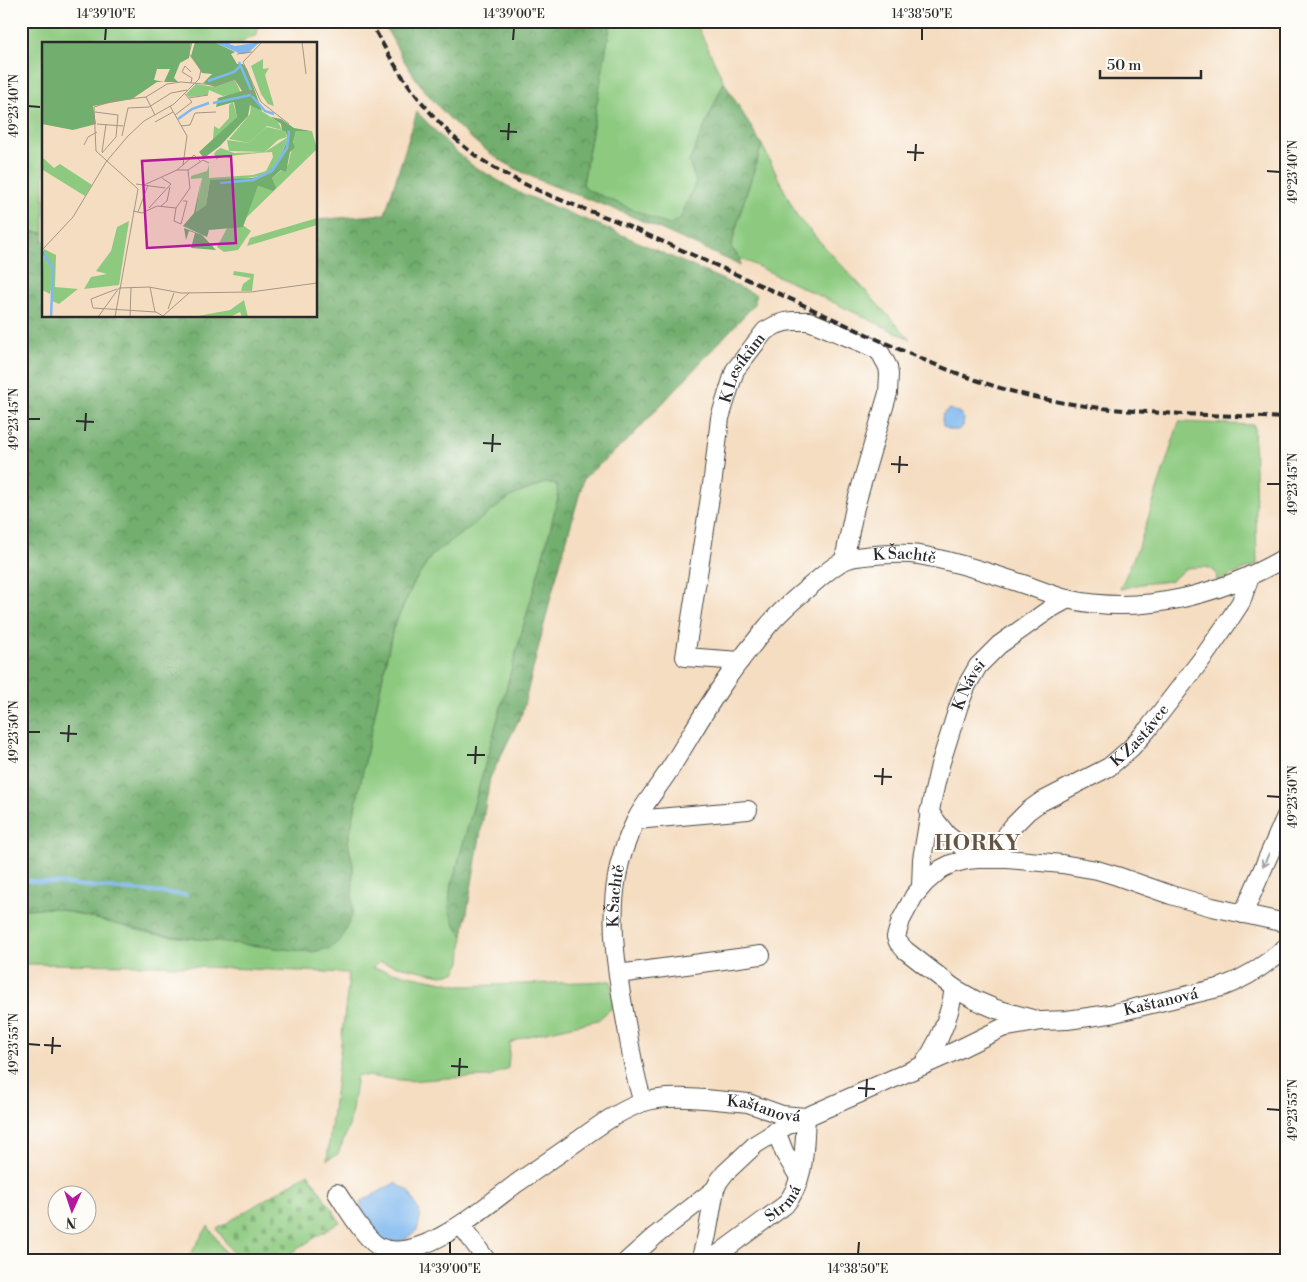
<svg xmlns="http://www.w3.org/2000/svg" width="1307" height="1282" font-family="'Libre Bodoni',serif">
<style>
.green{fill:#8dca80;stroke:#5c7a56}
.forest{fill:url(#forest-crowns);stroke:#4e6c4c}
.cemetery{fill:url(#cemetery-stones);stroke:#5c7a56}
.water{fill:#7fb8f0;stroke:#55728e}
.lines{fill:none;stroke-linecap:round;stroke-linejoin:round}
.stream{stroke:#7fb8f0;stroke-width:4}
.minor-casing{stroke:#494642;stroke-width:20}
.minor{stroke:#fff;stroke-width:18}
.rail{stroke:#2b2b2b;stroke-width:4;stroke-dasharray:8 4;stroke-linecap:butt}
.oneway{stroke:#a0a0a0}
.ticks{fill:none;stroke:#2b2b2b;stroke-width:2}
.labels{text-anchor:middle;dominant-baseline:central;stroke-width:4;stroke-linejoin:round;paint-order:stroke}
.street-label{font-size:16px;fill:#2b2b2b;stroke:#fdfcf7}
.district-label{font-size:21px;font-weight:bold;letter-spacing:1px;fill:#635545;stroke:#fdfcf7}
.inset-river{fill:none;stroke:#7fb8f0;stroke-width:2.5}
.inset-road{fill:none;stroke:#a49685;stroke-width:1}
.view{fill:#b5179e;fill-opacity:0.15;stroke:#b5179e;stroke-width:2.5}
.inset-edge{fill:none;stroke:#2b2b2b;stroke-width:2.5}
.neatline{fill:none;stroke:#2b2b2b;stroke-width:2}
.ticks-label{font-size:12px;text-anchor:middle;fill:#2b2b2b}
</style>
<defs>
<pattern id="forest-crowns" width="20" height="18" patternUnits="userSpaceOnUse" patternTransform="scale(1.25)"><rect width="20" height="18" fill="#72ae6e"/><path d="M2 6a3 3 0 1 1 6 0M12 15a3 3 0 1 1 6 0" fill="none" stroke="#5e8e5b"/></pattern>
<pattern id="cemetery-stones" width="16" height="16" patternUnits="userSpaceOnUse" patternTransform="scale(1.25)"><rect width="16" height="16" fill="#8dca80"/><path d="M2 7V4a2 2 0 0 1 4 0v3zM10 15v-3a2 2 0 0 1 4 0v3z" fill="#73a469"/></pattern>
</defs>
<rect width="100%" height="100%" fill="#fdfcf7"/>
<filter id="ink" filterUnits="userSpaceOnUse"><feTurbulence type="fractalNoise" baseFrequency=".02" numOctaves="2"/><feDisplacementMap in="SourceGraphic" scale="10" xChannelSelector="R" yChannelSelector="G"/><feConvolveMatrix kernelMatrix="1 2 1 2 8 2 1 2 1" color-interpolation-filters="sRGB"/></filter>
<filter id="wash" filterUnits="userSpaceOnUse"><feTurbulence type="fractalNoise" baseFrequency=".0096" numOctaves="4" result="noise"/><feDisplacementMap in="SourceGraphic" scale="20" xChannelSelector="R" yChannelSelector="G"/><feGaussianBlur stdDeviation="1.12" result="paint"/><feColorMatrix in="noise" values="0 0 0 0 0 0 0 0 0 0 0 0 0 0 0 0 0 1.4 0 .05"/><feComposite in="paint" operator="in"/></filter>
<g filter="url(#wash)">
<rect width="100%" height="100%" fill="#f5ddc1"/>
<g class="green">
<polygon points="21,21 259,21 257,35 247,39 240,44 44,44 44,233 37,232 21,233"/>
<polygon points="611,21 695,21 724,82 689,162 696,182 680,219 669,225 587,190 583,184"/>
<polygon points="762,145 798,218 910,339 740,258 731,247 742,207"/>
<polygon points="1179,422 1254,425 1257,565 1217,581 1216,572 1205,567 1186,568 1171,581 1141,584 1120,589 1140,543"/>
<polygon points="545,483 557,485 558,497 549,534 450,891 450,910 455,925 463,936 461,962 455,973 441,975 379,962 372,968 463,986 611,981 613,1007 598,1020 524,1037 510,1043 508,1068 490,1077 447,1078 409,1081 357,1075 350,1123 338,1154 327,1160 348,985 348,973 153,965 21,964 21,909 54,908 154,934 311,952 331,948 352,916 353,865 348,842 393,628 414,583 432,555 512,496"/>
<polygon points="208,1226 231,1261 186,1261"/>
</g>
<g class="forest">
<path d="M 382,21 L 611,21 L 583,184 L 588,190 L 668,225 L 680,219 L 696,182 L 689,162 L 724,82 L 762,145 L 742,207 L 731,247 L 740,258 L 740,265 C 699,247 660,228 619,211 C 573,192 522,179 482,147 C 456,127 431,101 412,73 C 401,57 392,38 382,21 Z"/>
<polygon points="417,112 455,151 473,166 518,192 611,230 757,295 754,305 631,437 584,478 554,585 522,713 490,778 463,936 455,925 449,910 450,891 549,534 558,497 557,485 545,483 512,496 432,555 414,583 393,628 348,842 353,865 352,916 341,939 331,948 311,952 154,934 54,908 21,909 21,233 37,232 44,233 44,316 316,316 316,220 385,214"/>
</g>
<polygon class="cemetery" points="308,1173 340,1222 278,1261 238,1261 217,1229"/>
<g class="water">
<polygon points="950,409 960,413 964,419 963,426 958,430 950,430 943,426 942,419 943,414"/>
<polygon points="395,1183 409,1191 421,1216 417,1230 403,1241 388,1244 369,1232 360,1202"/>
</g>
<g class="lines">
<polyline class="stream" points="21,880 186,895"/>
</g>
</g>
<g filter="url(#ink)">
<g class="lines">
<defs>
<g id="minor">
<path id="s1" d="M 740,661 L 685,657 L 713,478 L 720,418 L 735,370 L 765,331 L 776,325 L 785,322 L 793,321 L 809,321 L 865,344 L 876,349 L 881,354 L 888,367 L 889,374 L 888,393 L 855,507 L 844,560"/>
<polyline points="929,812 947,835 978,859"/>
<polyline points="636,820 748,810"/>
<path id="s2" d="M 996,859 L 1007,834 L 1013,826 L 1028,811 L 1039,803 L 1109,767 L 1131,748 L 1148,729 L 1205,655 L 1228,622 L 1241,602 L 1250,576"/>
<path id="s3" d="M 921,887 L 922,859 L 932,800 L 940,765 L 959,705 L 967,685 L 978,666 L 999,645 L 1050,609 L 1068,599"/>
<polyline points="1243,914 1286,816"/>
<polyline points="618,974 761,955"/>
<polyline points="1036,1020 996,1009 975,1000 954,988 905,950 898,942 896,937 901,920 914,896 925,883 941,869 951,864 967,860 978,859 1007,859 1062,864 1097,870 1117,876 1171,895 1212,907 1286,923"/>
<path d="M 923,1065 C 939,1043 950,1015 954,988"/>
<path id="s4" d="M 643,1102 C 635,1078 631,1053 627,1028 C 618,979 608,926 617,877 C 620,857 627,838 636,820 C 644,804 656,790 666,775 C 685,746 701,716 721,687 C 735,666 751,646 767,627 C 781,610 798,596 815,582 C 827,572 839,560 856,557 C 873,555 893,553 910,554 C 923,555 935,558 947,561 C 972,567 996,575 1020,583 C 1036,588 1051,595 1067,599 C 1141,616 1221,595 1286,557"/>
<polyline points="776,1131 785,1154 799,1177"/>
<path id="s5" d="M 337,1193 C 346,1206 367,1243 382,1248 C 422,1263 487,1205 517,1183 C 537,1169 557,1155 576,1142 C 597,1127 617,1112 641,1103 C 668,1093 710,1100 739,1102 L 748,1103 L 782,1115 L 806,1117 L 949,1054 L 1002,1028 L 1042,1021 L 1067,1020 L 1110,1014 L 1222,987 C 1247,978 1266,965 1286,947"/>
<polyline points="461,1225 487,1261"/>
<polyline points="627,1261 655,1236 715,1189"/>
<polyline points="700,1261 707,1235 715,1189 719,1181 725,1173 756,1144 782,1128 804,1117"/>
<path id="s6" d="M 709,1261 L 785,1205 C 806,1181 804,1146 806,1117"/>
</g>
</defs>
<use href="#minor" class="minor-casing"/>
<use href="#minor" class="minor"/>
<path class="rail" d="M 370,21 C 381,41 392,62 405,80 C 424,107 452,139 479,158 C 520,186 568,203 614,220 C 681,250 748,279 814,310 C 886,343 957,379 1034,397 C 1116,415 1202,414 1286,418"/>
</g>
<defs><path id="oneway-shaft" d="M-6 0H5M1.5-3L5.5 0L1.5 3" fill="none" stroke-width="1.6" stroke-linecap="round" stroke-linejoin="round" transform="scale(1.25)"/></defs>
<use class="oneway" href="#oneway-shaft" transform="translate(1266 860) rotate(114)"/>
</g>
<path class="ticks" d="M 105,40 L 106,28M 513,40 L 514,28M 922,40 L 922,28M 28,106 L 40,107M 500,131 L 517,132M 508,140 L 509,123M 907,152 L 924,153M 915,161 L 916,144M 1267,171 L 1280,172M 28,419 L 40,419M 76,421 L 94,422M 85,431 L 86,413M 483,443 L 501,444M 492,452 L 493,434M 891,464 L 908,465M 899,473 L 900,456M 1267,484 L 1280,484M 28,732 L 40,732M 60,733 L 77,734M 68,742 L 69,725M 467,755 L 485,755M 475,764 L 476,746M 874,776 L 892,777M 882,785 L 883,768M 1267,796 L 1280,797M 28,1044 L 40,1045M 44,1045 L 61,1046M 52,1054 L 53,1037M 451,1066 L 468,1067M 459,1076 L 460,1058M 858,1088 L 875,1089M 866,1097 L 867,1079M 1267,1109 L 1280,1110M 450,1254 L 450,1242M 858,1254 L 859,1242"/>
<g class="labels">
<g class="street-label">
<text stroke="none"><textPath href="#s1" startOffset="352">K Lesíkům</textPath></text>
<text stroke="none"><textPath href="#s4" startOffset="685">K Šachtě</textPath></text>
<text stroke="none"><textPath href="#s3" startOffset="209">K Návsi</textPath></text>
<text stroke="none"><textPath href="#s2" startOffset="195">K Zastávce</textPath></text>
<text stroke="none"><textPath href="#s4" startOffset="209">K Šachtě</textPath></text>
<text stroke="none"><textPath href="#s5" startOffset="919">Kaštanová</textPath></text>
<text stroke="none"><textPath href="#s5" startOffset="499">Kaštanová</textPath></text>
<text stroke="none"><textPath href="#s6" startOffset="94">Strmá</textPath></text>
</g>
<g class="district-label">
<text x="978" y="844">HORKY</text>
</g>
</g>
<g transform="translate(42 42)">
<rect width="275" height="275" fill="#f5ddc1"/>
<path d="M 221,17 L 221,27 L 227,26 L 223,33 L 232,64 L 226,62 L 219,52 L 209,24 ZM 193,38 L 199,51 L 181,54 L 167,48 L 166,53 L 147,55 L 144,52 L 154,42 L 173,45 ZM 191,60 L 195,75 L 171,98 L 172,84 L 177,87 L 187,76 L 187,63 ZM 209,62 L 236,80 L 240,88 L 225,84 L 207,101 L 187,97 L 208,72 ZM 254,89 L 270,89 L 275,107 L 203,177 L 216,144 L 229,148 L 232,143 L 230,136 L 246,123 ZM 246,95 L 237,119 L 223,133 L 189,139 L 168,138 L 164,163 L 154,170 L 160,136 L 149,137 L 149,134 L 165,129 L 167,123 L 167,136 L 211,133 L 224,129 L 231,115 L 230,110 L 216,111 L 177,115 L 175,118 L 172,112 L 174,109 L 179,106 L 192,111 L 223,110 ZM 0,115 L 12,126 L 18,122 L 50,143 L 43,154 L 1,128 ZM 275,176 L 275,183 L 205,204 L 208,196 ZM 87,179 L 77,243 L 42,247 L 49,235 L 65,232 L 54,229 L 69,209 L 75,185 ZM 202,184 L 209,189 L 196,208 L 182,210 L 175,205 L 185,186 ZM 2,207 L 14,213 L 13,245 L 36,247 L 17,262 L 10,259 L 10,242 L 8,252 L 0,248 ZM 192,229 L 212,232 L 210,249 L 199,249 L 201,242 L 209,236 L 191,233 ZM 202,258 L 206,275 L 200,275 L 198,270 L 188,275 L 151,275 L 188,268 Z" fill="#8dca80"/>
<path d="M 0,0 L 149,0 L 147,16 L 138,21 L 132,36 L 136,40 L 115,40 L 90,57 L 51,64 L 54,82 L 31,88 L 0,82 ZM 115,27 L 128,27 L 122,40 L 112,38 ZM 153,0 L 172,0 L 193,10 L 189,12 L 195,22 L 201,22 L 205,27 L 220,69 L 208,63 L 206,74 L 178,104 L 162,116 L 157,110 L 195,75 L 192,60 L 174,65 L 176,56 L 200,49 L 193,38 L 173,45 L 161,41 L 170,32 L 160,31 L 149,14 ZM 229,75 L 239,77 L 252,86 L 269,89 L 254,89 L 251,101 L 253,105 L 248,110 L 244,130 L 239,128 L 230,136 L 234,146 L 231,149 L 216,144 L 201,185 L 167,188 L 165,195 L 141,184 L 152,171 L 159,139 L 154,170 L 164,163 L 168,138 L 210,136 L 223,133 L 237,119 L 246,96 L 243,89 L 238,90 L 224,85 L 240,89 L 239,82 ZM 142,186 L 160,193 L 174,208 L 149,206 L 153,191 L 147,189 L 144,198 Z" fill="#72ae6e" fill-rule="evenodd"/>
<path d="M 224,85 L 243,89 L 245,95 L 236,98 L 223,110 L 187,109 L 185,98 L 207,101 Z" fill="#8dca80"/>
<path d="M 172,0 L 191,0 L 187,2 L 193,4 L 218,0 L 206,11 L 199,12 Z" fill="#7fb8f0"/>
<path class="inset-river" d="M 197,20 L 209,48M 166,39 L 192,30 L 198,24M 210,54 L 223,69 L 232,72M 171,61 L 209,53M 136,77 L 150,67 L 167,61M 178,141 L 211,138 L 230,129 L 245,106 L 247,89M 0,209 L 11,226 L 9,275"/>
<path class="inset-road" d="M 220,0 L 201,20 L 219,60 L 247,82M 260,0 L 264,32M 195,12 L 210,10M 149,30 L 143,24 L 140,30 L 150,36 L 149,41M 104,55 L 113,73M 147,56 L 166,53M 128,64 L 145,94 L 141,123 L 135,128M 53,70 L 76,73 L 74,95 L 60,111M 133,73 L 150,60 L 143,52M 113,80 L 131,70M 55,82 L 81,84M 139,84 L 148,83 L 153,71 L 174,70M 80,94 L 86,66 L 107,65 L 129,51 L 145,48M 42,103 L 46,95 L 55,90M 60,110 L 64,82M 141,123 L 152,113 L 158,119M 94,142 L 123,146M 102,143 L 135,128 L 146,128 L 161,118 L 167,121M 119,164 L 125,159 L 128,145M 107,166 L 129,142 L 120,136M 134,166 L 132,179 L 139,182 L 145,159 L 141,159M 91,169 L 100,171 L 115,164 L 134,166 L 148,146 L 146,128M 96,170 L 106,143M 0,208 L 31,175 L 64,120 L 86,94 L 102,79 L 132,62 L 157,37 L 159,28 L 147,12 L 150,0M 108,245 L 113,270M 75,247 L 49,257 L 51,266 L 114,270 L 121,274 L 147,251M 126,267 L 132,251M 56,275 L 77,246 L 107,245 L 139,251 L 209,250 L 275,241M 73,275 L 96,147 L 54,109 L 52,65 L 71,59 L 104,55 L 125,42 L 139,40 L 173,43 L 193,37 L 205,51 L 213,50M 88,275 L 89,246"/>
<path class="view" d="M 189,114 L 194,201 L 105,206 L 100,119 Z"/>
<rect width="275" height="275" class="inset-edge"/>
</g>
<rect width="1307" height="1282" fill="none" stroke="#fdfcf7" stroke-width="55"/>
<g transform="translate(72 1210) rotate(183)"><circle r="24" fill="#fdfcf7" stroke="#a9a8a5"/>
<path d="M0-4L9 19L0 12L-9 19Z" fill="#b5179e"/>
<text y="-8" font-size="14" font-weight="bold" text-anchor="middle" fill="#2b2b2b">N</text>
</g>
<path d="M1100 70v8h101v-8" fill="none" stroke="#2b2b2b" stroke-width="2.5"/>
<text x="1107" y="70" font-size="15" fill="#2b2b2b" stroke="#fdfcf7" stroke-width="4" paint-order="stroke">50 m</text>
<rect x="28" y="28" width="1252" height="1226" class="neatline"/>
<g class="ticks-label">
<text x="106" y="18">14°39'10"E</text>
<text x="514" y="18">14°39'00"E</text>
<text x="922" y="18">14°38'50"E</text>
<text transform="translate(14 106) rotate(-90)" y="4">49°23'40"N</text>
<text transform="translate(1293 172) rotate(-90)" y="4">49°23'40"N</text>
<text transform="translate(14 419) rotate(-90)" y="4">49°23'45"N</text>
<text transform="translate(1293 484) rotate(-90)" y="4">49°23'45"N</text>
<text transform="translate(14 732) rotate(-90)" y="4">49°23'50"N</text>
<text transform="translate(1293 797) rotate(-90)" y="4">49°23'50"N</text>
<text transform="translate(14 1044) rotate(-90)" y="4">49°23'55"N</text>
<text transform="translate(1293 1110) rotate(-90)" y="4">49°23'55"N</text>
<text x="450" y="1273">14°39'00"E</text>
<text x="858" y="1273">14°38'50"E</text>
</g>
</svg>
